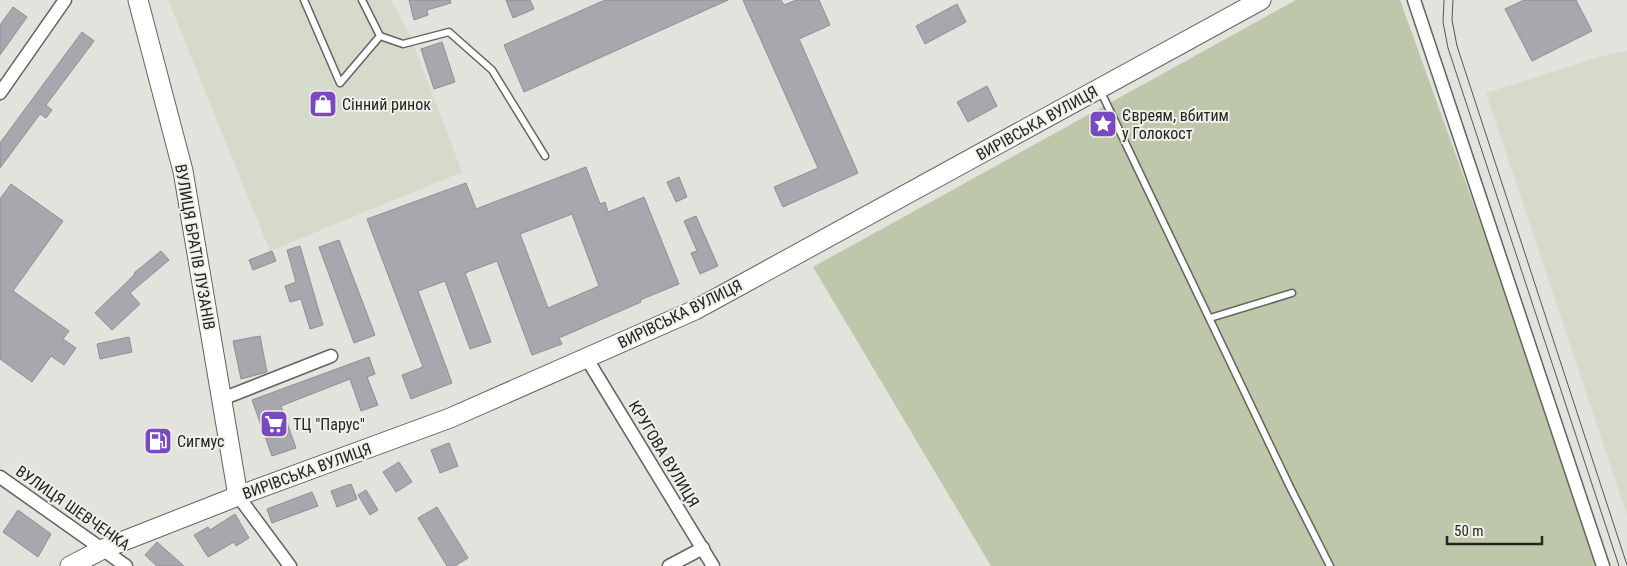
<svg xmlns="http://www.w3.org/2000/svg" width="1627" height="566" font-family="'Roboto Condensed',sans-serif">
<style>
.built{fill:#d5dacb}
.green{fill:#bec7aa}
.building{fill:#a8a7ad;stroke:#8f8e94;fill-rule:evenodd}
.lines{fill:none;stroke-linecap:round;stroke-linejoin:round}
.lane-casing{stroke:#62645e;stroke-width:9}
.street-casing{stroke:#62645e;stroke-width:15}
.secondary-casing{stroke:#62645e;stroke-width:21}
.lane{stroke:#fff;stroke-width:6}
.street{stroke:#fff;stroke-width:12}
.secondary{stroke:#fff;stroke-width:19}
.tram{stroke:#555753;stroke-width:1}
.labels{text-anchor:middle;dominant-baseline:central;stroke-width:4;stroke-linejoin:round;paint-order:stroke}
.poi-label{font-size:16px;fill:#252623;stroke:#eef0e9;text-anchor:start}
.street-label{font-size:16px;fill:#252623;stroke:#eef0e9}
</style>
<rect width="100%" height="100%" fill="#e1e3dc"/>
<g class="built">
<polygon points="168,0 391,0 410,36 462,172 270,251"/>
<polygon points="1627,51 1627,515 1486,93 1599,57"/>
</g>
<polygon class="green" points="1296,0 1400,0 1604,566 991,566 813,267"/>
<g class="building">
<polygon points="409,0 450,0 451,3 427,10 428,15 414,20"/>
<polygon points="506,0 530,0 534,9 513,18"/>
<polygon points="605,0 728,0 524,92 504,45"/>
<polygon points="743,0 781,0 784,5 796,0 819,0 830,25 799,39 858,173 783,207 774,187 818,168"/>
<polygon points="1524,0 1576,0 1592,31 1532,61 1505,9"/>
<polygon points="957,4 966,22 925,44 916,26"/>
<polygon points="13,7 27,17 0,55 0,25"/>
<polygon points="82,32 94,41 46,105 52,110 46,118 40,114 0,168 0,143"/>
<polygon points="442,42 455,82 434,89 421,49"/>
<polygon points="987,86 997,106 968,122 957,102"/>
<path d="M 586,167 L 600,204 L 605,202 L 608,212 L 644,197 L 679,284 L 640,300 L 641,302 L 559,338 L 562,344 L 532,355 L 497,261 L 465,273 L 491,342 L 470,349 L 445,281 L 418,291 L 452,383 L 411,399 L 402,375 L 423,367 L 367,219 L 466,183 L 476,209 ZM 572,214 L 599,286 L 548,308 L 520,234 Z"/>
<polygon points="679,177 687,197 676,202 667,182"/>
<polygon points="11,184 63,221 13,291 69,331 63,339 76,348 64,365 51,356 32,382 0,359 0,199"/>
<polygon points="696,216 718,266 700,274 691,253 697,251 684,221"/>
<polygon points="339,240 375,335 354,343 319,247"/>
<polygon points="300,246 323,325 310,329 301,299 290,302 285,286 296,282 287,250"/>
<polygon points="161,251 169,260 130,293 140,304 112,330 95,313 135,274 134,273"/>
<polygon points="272,251 276,261 253,270 249,260"/>
<polygon points="260,336 267,372 241,379 233,341"/>
<polygon points="129,337 132,352 100,359 97,344"/>
<polygon points="369,357 375,374 367,377 378,405 361,411 350,379 281,406 296,448 272,456 252,400"/>
<polygon points="449,443 458,466 440,473 431,450"/>
<polygon points="399,462 412,482 396,492 383,472"/>
<polygon points="351,484 357,499 337,507 331,491"/>
<polygon points="366,490 378,510 370,515 358,495"/>
<polygon points="312,492 318,506 272,523 267,509"/>
<polygon points="437,507 468,558 455,566 447,566 418,518"/>
<polygon points="18,510 51,534 38,557 3,532"/>
<polygon points="235,514 249,538 236,546 234,542 208,557 194,535 208,527 210,530"/>
<polygon points="157,542 184,566 157,566 145,555"/>
</g>
<g class="lines">
<defs>
<g id="lane">
<polyline points="304,0 340,83 380,36 362,0"/>
<polyline points="380,36 403,44 449,32 492,70 545,156"/>
<polyline points="1100,90 1290,487 1330,566"/>
<polyline points="1210,318 1292,293"/>
</g>
<g id="street">
<polyline points="1414,0 1603,566"/>
<polyline points="0,93 65,0"/>
<polyline points="587,359 713,566"/>
<polyline points="222,399 331,356"/>
<polyline points="0,477 126,566"/>
<polyline points="238,496 290,566"/>
<polyline points="669,566 703,548"/>
</g>
<g id="secondary">
<polyline points="138,0 183,171 238,496"/>
<polyline points="70,566 103,549 238,496 450,418 695,310 1261,0"/>
</g>
</defs>
<use href="#lane" class="lane-casing"/>
<use href="#street" class="street-casing"/>
<use href="#secondary" class="secondary-casing"/>
<use href="#lane" class="lane"/>
<use href="#street" class="street"/>
<use href="#secondary" class="secondary"/>
<g class="tram">
<polyline points="1444,0 1443,22 1448,48 1619,566"/>
<polyline points="1453,0 1452,20 1457,46 1627,565"/>
</g>
</g>
<defs>
<symbol id="shop-square" viewBox="-11 -11 22 22"><rect x="-9" y="-9" width="18" height="18" rx="4" fill="#7949c1" stroke="#eef0e9"/><path d="M-5-2.5h2.3a2.7 3.5 0 0 1 5.4 0H5L5.5 6h-11ZM-1.5-2.5h3a1.5 2.3 0 0 0-3 0Z" fill="#fff"/></symbol>
<symbol id="sight-square" viewBox="-11 -11 22 22"><rect x="-9" y="-9" width="18" height="18" rx="4" fill="#7949c1" stroke="#eef0e9"/><path d="M0-6L1.8-2.2L6-1.7L2.9 1.2L3.7 5.4L0 3.3L-3.7 5.4L-2.9 1.2L-6-1.7L-1.8-2.2Z" fill="#fff"/></symbol>
<symbol id="supermarket-square" viewBox="-11 -11 22 22"><rect x="-9" y="-9" width="18" height="18" rx="4" fill="#7949c1" stroke="#eef0e9"/><path d="M-6-5.5h2.5l.6 2H6L4.5 2H-2.5L-4.4-4H-6ZM-1.5 3.2a1.3 1.3 0 1 0 .1 0ZM3 3.2a1.3 1.3 0 1 0 .1 0Z" fill="#fff"/></symbol>
<symbol id="fuel-square" viewBox="-11 -11 22 22"><rect x="-9" y="-9" width="18" height="18" rx="4" fill="#7949c1" stroke="#eef0e9"/><path d="M-5.5-6h7V0h2V4h1.3V-2.5L3-4.5l.8-.8L6-3V5H2.5V1h-1V6h-7ZM-4.2-4.7v3.2H.2V-4.7Z" fill="#fff"/></symbol>
</defs>
<g fill-rule="evenodd">
<use href="#shop-square" x="307" y="88" width="32" height="32"/>
<use href="#sight-square" x="1087" y="108" width="32" height="32"/>
<use href="#supermarket-square" x="258" y="408" width="32" height="32"/>
<use href="#fuel-square" x="142" y="425" width="32" height="32"/>
</g>
<g class="labels">
<g class="poi-label">
<text x="342" y="104">Сінний ринок</text>
<text x="1122" y="115">Євреям, вбитим<tspan x="1122" dy="18">у Голокост</tspan></text>
<text x="293" y="424">ТЦ "Парус"</text>
<text x="177" y="441">Сигмус</text>
</g>
<g class="street-label">
<text transform="translate(1037 123) rotate(-29)">ВИРІВСЬКА ВУЛИЦЯ</text>
<text transform="translate(195 247) rotate(80)">ВУЛИЦЯ БРАТІВ ЛУЗАНІВ</text>
<text transform="translate(680 314) rotate(-26)">ВИРІВСЬКА ВУЛИЦЯ</text>
<text transform="translate(664 454) rotate(59)">КРУГОВА ВУЛИЦЯ</text>
<text transform="translate(307 471) rotate(-20)">ВИРІВСЬКА ВУЛИЦЯ</text>
<text transform="translate(73 508) rotate(35)">ВУЛИЦЯ ШЕВЧЕНКА</text>
</g>
</g>
<path d="M1447 536v8h95v-8" fill="none" stroke="#252623" stroke-width="2.5"/>
<text x="1454" y="536" font-size="15" fill="#252623" stroke="#eef0e9" stroke-width="4" paint-order="stroke">50 m</text>
</svg>
